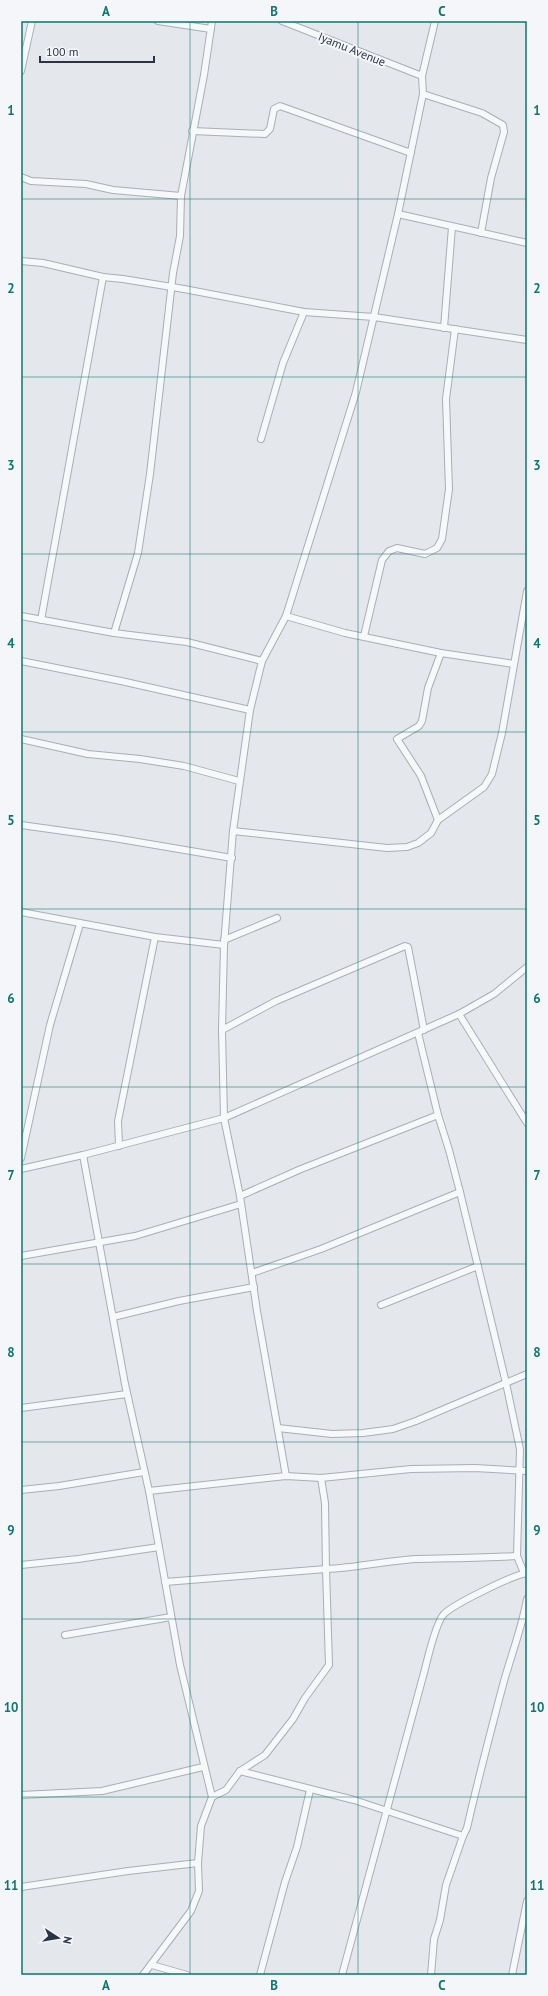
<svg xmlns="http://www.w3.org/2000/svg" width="548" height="1996" font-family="'PT Sans',sans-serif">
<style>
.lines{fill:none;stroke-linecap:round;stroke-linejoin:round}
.street-casing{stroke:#a9aeb7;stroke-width:8}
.street{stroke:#f7f8fa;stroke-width:6}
.grid{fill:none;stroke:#0f766e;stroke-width:1;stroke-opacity:0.55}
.labels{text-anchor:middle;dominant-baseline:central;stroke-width:4;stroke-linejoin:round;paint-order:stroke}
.street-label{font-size:12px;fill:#2b3445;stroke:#f4f6f9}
.neatline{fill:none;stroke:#0f766e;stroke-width:1.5}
.grid-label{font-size:13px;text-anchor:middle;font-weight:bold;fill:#0f766e}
</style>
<rect width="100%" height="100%" fill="#e4e7ec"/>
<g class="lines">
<defs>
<g id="street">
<polyline points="158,21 211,29"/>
<polyline points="282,21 422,76"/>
<polyline points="21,71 32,21"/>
<polyline points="423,94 482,113 503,125 504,132 491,178 481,233"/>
<polyline points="192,131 265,134 270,129 274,109 280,106 411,153"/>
<polyline points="21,177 31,181 86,184 113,190 181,196"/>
<polyline points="398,214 527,243"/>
<polyline points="21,261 43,263 103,277 123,279 184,289 304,312 374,317 527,340"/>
<polyline points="444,328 452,227"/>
<polyline points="261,439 283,363 304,312"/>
<polyline points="21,616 114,633 187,642 262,661"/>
<polyline points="286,616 345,633 441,653 514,664"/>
<polyline points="41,620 103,277"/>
<polyline points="114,633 138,553 150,474 173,273 180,236 181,196 204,75 212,21"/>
<polyline points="364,636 382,560 389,551 397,548 425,554 437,548 442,539 449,489 446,399 455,329"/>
<polyline points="21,661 121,681 250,710"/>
<polyline points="21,739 88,754 140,759 184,766 239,781"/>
<polyline points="438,820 421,776 397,739 419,726 422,721 428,688 441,653"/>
<polyline points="21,825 114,838 232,858"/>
<polyline points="233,831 387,848 407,847 418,843 431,833 438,820 484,787 492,774 502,733 527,591"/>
<polyline points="21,912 155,937 224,945"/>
<polyline points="224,940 277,918"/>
<polyline points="459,1014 527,1123"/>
<polyline points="222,1030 276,1001 405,946 408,947 424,1030"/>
<polyline points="418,1033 438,1115 449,1150 460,1192 506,1383 520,1449 517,1556 524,1573"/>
<polyline points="119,1146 118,1121 155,937"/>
<polyline points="83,1155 125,1384 149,1491 180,1665 212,1797"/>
<polyline points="21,1158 50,1025 80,924"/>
<polyline points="21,1169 83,1155 224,1118 459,1014 494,994 527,967"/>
<polyline points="240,1196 301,1169 438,1115"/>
<polyline points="21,1256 135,1236 241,1204"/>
<polyline points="252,1273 321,1249 460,1192"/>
<polyline points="381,1305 478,1266"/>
<polyline points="113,1317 179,1301 254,1287"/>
<polyline points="21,1408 127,1394"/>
<polyline points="278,1428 332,1434 363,1433 393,1429 416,1421 527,1374"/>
<polyline points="286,1476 257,1311 240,1196 224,1118 222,1030 224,945 233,831 250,710 262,661 286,616 356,392 398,214 423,94 422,76 435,21"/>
<path d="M 321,1478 L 325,1503 L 326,1569 C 356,1568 385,1561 415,1559 C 449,1558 483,1558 517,1556"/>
<polyline points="21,1490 59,1486 144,1472"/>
<polyline points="149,1491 286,1476 321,1478 411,1469 475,1468 527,1471"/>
<polyline points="21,1565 78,1559 159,1547"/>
<polyline points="65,1635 171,1617"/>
<path d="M 240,1771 L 354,1800 L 463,1836 L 467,1828 C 478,1779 491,1730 504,1681 C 512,1653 522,1627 527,1599"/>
<polyline points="21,1795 102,1791 203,1767"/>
<polyline points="21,1887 128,1871 198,1863"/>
<polyline points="152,1965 187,1975"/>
<polyline points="143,1975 191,1911 199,1891 198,1863 201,1826 212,1797 226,1790 240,1771 265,1755 293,1719 305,1698 329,1665 326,1569 165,1582"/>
<polyline points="260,1975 285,1882 297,1847 310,1790"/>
<path d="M 342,1975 L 425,1669 C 428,1657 436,1622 444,1614 C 454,1604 513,1575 527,1573"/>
<polyline points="431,1975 434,1939 440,1920 446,1885 463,1836"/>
<polyline points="512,1975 527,1901"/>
</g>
</defs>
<use href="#street" class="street-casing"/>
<use href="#street" class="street"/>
</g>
<path class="grid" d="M 190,21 L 190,1975M 358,21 L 358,1975M 21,199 L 527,199M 21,377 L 527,377M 21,554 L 527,554M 21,732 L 527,732M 21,909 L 527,909M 21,1087 L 527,1087M 21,1264 L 527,1264M 21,1442 L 527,1442M 21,1619 L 527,1619M 21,1797 L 527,1797"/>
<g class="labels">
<g class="street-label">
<text transform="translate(352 49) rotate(22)">Iyamu Avenue</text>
</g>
</g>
<rect width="548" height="1996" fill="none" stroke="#f4f6f9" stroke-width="44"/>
<g transform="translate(58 1938) rotate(102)" stroke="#f4f6f9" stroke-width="3" paint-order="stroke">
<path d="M0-3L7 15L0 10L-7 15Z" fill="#2b3445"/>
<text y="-6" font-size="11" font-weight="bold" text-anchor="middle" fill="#2b3445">N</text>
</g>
<path d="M40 56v6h114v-6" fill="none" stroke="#2b3445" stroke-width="2"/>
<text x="46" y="56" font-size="12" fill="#2b3445" stroke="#f4f6f9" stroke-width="3" paint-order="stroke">100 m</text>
<rect x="22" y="22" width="504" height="1952" class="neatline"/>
<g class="grid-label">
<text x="106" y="16">A</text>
<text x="274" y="16">B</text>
<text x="442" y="16">C</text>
<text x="11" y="115">1</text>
<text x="537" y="115">1</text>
<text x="11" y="293">2</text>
<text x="537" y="293">2</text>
<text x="11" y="470">3</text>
<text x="537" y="470">3</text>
<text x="11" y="648">4</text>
<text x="537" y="648">4</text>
<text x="11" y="825">5</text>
<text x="537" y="825">5</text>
<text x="11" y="1003">6</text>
<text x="537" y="1003">6</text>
<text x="11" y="1180">7</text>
<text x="537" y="1180">7</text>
<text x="11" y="1357">8</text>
<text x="537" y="1357">8</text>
<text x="11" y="1535">9</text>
<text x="537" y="1535">9</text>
<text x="11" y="1712">10</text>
<text x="537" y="1712">10</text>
<text x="11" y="1890">11</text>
<text x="537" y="1890">11</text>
<text x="106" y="1990">A</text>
<text x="274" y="1990">B</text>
<text x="442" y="1990">C</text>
</g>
</svg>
